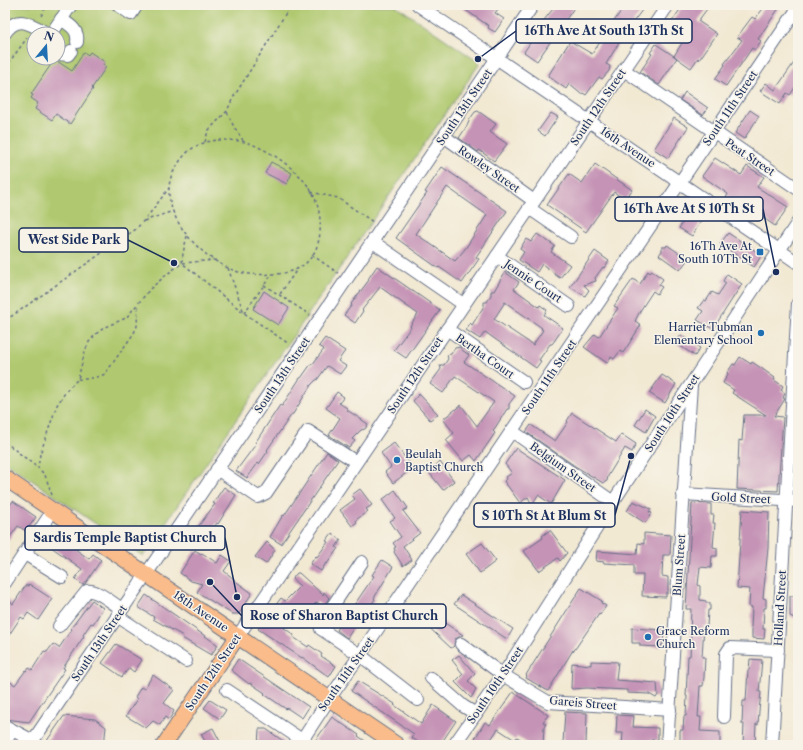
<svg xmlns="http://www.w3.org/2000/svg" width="803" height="750" font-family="'Libre Caslon Text',serif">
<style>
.green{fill:#b0c96f;stroke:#667c66;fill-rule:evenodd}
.building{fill:#c593b6;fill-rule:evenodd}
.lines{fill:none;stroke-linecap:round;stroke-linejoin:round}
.minor-casing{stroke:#667087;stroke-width:14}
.major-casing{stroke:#667087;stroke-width:17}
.path{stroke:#667087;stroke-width:1.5;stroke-dasharray:3 3;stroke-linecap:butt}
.minor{stroke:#fff;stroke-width:12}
.major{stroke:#f9bc8a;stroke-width:15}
.poi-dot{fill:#1f6fb2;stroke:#f7f3e8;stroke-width:1.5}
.labels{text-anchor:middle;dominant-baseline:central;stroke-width:3;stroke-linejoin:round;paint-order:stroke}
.street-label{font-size:11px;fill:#1b2f5e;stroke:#f7f3e8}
.poi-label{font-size:11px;fill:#1b2f5e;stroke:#f7f3e8;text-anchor:end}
.leader{fill:none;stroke:#1b2f5e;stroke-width:1.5}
.callout-dot{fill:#1b2f5e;stroke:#f7f3e8;stroke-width:1.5}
.callout{fill:#f7f3e8;stroke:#1b2f5e;stroke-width:1.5}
.callout-label{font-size:12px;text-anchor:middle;font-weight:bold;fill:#1b2f5e}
</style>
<rect width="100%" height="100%" fill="#f7f3e8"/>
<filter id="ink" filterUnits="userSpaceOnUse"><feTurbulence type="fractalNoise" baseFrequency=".025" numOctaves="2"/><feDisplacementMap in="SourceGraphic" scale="8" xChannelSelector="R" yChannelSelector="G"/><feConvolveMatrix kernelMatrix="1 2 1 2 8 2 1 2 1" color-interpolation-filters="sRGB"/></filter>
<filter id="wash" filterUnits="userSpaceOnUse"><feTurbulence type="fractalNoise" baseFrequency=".012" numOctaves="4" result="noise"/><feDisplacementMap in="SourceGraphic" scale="16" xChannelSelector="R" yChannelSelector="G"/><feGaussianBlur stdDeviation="0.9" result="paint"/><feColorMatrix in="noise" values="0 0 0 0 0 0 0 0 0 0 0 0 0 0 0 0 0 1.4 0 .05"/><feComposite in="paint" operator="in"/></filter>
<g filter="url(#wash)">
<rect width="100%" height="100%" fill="#f2e9d3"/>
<path class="green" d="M 10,5 L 395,5 L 480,63 L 143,556 L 5,462 L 5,13 ZM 34,34 L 58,34 L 58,58 L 34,58 Z"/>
<g id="blocks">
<g class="building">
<polygon points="458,5 495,5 499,8 495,13 504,19 495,32 488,28 489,26"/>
<polygon points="556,5 576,5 537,61 524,52 542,25 541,24"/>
<polygon points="625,5 646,5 633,22 634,23 629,31 628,31 626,34 625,33 606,64 610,66 609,71 602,79 599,77 586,95 583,93 581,94 569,84 566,89 548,76 570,41 592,54"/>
<polygon points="683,5 710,5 698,21 717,34 699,60 698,58 691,68 674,56 685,38 669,26"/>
<polygon points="766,5 781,5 758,39 761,41 755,50 752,48 726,86 715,79 725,65 724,64 742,40 737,37 752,17 755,19"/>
<polygon points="656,44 677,58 659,85 640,72 652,54 650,53"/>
<polygon points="84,52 88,55 90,52 105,62 103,65 106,67 92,88 93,89 70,124 56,114 52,120 35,109 38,103 31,98 33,95 31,94 52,63 54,64 57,61 72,71"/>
<polygon points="798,57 798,83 790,95 787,93 780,104 760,91 766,83 775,90"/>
<polygon points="685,92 708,108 703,115 680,100"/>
<polygon points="750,110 759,116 744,139 735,133"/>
<polygon points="478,111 496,124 490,132 507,144 494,161 479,150 478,152 459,138 467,126 470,119 475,112"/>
<polygon points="551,113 558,117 545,136 538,131"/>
<polygon points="674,118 688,127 668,158 654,149"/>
<polygon points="715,158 741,175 747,166 764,177 757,187 788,207 775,226 745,205 742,209 726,198 728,194 702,176"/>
<polygon points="271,162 292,173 287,184 265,173"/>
<polygon points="595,164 632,190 625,200 614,192 586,232 547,205 569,174 582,183"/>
<path d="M 442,167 L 507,211 L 476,257 L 479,259 L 462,283 L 439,267 L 438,268 L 396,238 L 427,193 L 425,192 ZM 447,187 L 487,215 L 465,249 L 455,261 L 416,234 Z"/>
<polygon points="692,208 705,215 692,236 679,228"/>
<polygon points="728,233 762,255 754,267 720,244"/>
<polygon points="537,234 555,246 551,252 570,265 560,278 554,274 554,273 542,264 537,272 519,260 524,252 520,249 526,239 531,242"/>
<polygon points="667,245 688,259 680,270 659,255 662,251 662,247 666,247"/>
<polygon points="595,251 609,261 604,268 603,267 595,278 596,281 584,285 589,290 585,296 570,287"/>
<polygon points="377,266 440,310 406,358 394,350 411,327 410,326 418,314 380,287 362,310 363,311 355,323 344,315 352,305 351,304 369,280 368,279"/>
<polygon points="648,271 650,273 652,271 663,279 659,285 662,287 657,294 653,291 640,311 635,321 641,325 623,353 620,351 614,359 611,357 607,363 584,347 595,334 599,337 618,308 614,306 633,279 640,284"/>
<path d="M 505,272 L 519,282 L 514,289 L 539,307 L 540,305 L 547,310 L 544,315 L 563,328 L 555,340 L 552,344 L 550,344 L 539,360 L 541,361 L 536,368 L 485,332 L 480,339 L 466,330 L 470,323 L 472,325 L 484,306 L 484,302 L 487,302 L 491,295 L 491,291 L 494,291 ZM 505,302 L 542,328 L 541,329 L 543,330 L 533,345 L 494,319 Z"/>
<polygon points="727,274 742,284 713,329 697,320 703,311 698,308 704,300 706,301 712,292 718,295 726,283 723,281"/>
<polygon points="264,291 289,308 278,325 253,309"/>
<polygon points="681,335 700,348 695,356 676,343"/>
<polygon points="325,338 345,351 338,361 346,366 340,374 327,366 317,380 316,380 311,385 293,414 292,414 267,450 268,451 259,464 258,463 247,478 236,471 256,444 255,443 280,405 282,406 300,378 301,378 311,364 312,365 324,349 319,346"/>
<polygon points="460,347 462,350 469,355 464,362 515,396 509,404 509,409 507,409 493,431 495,433 476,461 471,455 463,461 446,440 454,433 443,419 461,405 477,426 494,402 455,376 443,393 430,384 441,369 440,365 444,365 448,359 447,355 451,354 455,348"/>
<polygon points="740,357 751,364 752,362 761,368 775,378 774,380 783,386 781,390 785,393 783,398 785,399 774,416 783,417 778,491 737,489 739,440 742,441 744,415 766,415 732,393 734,390 723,383 728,374 727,373 733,364 735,365"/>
<polygon points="662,375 676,384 665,403 649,393"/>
<polygon points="337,392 344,397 339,403 347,408 347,410 368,424 365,429 361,430 352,439 355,441 349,448 329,435 340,418 326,408"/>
<polygon points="419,394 438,414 430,420 413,401"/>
<polygon points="645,409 655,416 646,432 635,425"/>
<polygon points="572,413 616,442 621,434 636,444 632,452 625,448 608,476 607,481 603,483 575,466 526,432 531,425 555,441 568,422 567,421"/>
<polygon points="394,443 413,468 393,483 385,472 391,467 381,453"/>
<polygon points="516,448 565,480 551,504 538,495 532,505 528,497 520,503 504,481 507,479 506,477 512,473 505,464"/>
<polygon points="327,452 338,460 281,544 270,537 283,515 284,516"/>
<polygon points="440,462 454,481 443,490 428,471"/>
<polygon points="224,487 236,495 218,524 217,523 206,539 195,531 215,504 213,503"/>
<polygon points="360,489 372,505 366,509 368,511 356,520 357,522 352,526 340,510 355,499 352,495"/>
<polygon points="395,490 408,508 403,511 420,533 403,546 412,560 403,566 394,552 395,550 394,548 396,547 393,543 401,537 390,521 395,518 382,500"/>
<polygon points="13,501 36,517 26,531 18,526 5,544 5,512"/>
<polygon points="633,501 651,509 649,512 652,513 645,523 627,511"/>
<polygon points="692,503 711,504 711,515 714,515 713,523 715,523 713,547 717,548 717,556 712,556 711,568 700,567 698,585 700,586 700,600 706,601 706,603 710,603 710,610 708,610 707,626 704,626 702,657 705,657 704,677 703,686 700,686 698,717 701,717 700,731 720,732 720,745 680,745 680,730 683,730 684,716 686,716 687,696 686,696 688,656 690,656 691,636 690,636 691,609 686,609"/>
<polygon points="742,510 769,512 768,548 763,598 766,599 766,608 764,608 763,629 765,629 764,639 752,638 752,628 751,628 752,607 749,606 750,589 737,588"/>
<polygon points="550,530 567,553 560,561 558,558 539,571 524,551 543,538 542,536"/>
<polygon points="55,533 71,544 70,545 89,559 93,554 101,560 85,584 83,585 75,579 82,569 47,544"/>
<polygon points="332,533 341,540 336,547 338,548 327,564 326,563 321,571 310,564 316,556 317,557 328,542 326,541"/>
<polygon points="644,533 671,535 670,555 663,555 662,576 668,577 668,593 666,593 666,597 642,596 643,575 634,575 634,565 604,563 604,562 596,561 597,551 637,554 638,543 644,544"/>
<polygon points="267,542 275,550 266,564 255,557"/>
<polygon points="482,543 496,561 480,573 466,554"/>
<polygon points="195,550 201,554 202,553 217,563 222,555 231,561 224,571 234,579 234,580 252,593 239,614 232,614 197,592 202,584 191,581 180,573"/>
<polygon points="382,560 393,567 374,598 375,599 359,624 357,623 347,638 337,630 374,576 372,575"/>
<polygon points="297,573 299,573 323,595 324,592 329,598 323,607 317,602 306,613 300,607 284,628 294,635 293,637 308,647 309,645 322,654 321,656 336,666 329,677 302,657 302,658 258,629 281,598 285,601 300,586 292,579"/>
<polygon points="29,584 52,599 38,620 28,613 24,619 21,617 5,641 5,604 8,600 13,604 26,585 28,586"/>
<polygon points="581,588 602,601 601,603 606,606 600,615 599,614 573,652 573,650 548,691 526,678 527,676 526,675"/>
<polygon points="146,595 218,645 211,655 182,638 183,636 153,619 154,617 138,607"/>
<polygon points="461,595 513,629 507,639 454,604"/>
<polygon points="790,596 798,596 798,620 790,616"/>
<polygon points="92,600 103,608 93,624 91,623 83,635 84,636 65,665 63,668 65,669 29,722 5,719 5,678 15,685 26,670 27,671 29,668 32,670 44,651 47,652 53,644 59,648 72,629 71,628"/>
<polygon points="428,612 463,635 455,639 454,646 451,648 421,620"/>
<polygon points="632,628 664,630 663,645 661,645 661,647 640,646 640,643 632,643"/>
<polygon points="116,644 142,660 134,672 129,668 122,677 102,663"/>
<polygon points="459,655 475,674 468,681 476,689 471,698 455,682 463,674 452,660"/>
<polygon points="238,659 309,707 302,718 287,708 286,709 264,694 265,693 250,683 249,684 231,670"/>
<polygon points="750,659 762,660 759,692 761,692 759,711 758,725 756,724 755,745 743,745 744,724 742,724 743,701 746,701 748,670 749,670"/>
<polygon points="591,661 618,662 616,680 657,683 658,695 656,698 649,694 627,693 627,690 587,688 572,689 571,688 572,663 591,665"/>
<polygon points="153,675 174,690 164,703 174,711 169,720 165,717 160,725 153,721 146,728 126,716 137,699 135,697 141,687 144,689"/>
<polygon points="358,681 395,704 394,705 421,724 433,705 456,721 440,745 422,745 411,737 414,734 351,691"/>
<polygon points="513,692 548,715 543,722 546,724 544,727 543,745 531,745 517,737 515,740 498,729 487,745 471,745 485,722 490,725"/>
<polygon points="210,700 226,710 220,719 204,708"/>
<polygon points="565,712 587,713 586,744 563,743"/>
<polygon points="617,715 634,716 633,727 658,728 658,740 651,740 651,745 622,745 623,733 616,733"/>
<polygon points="64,716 95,719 106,727 104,745 44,745"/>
<polygon points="332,717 359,735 358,736 371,745 329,745 315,741"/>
<polygon points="213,728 222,745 207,745 201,734"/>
<polygon points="259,729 266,729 289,745 258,745"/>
</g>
</g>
</g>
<g filter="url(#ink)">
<use href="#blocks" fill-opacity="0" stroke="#667087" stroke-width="1"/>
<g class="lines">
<defs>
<g id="minor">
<polyline points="118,5 131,14 137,5"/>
<polyline points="418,5 798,263"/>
<path d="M 61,19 C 70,25 79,30 77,42"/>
<path d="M 5,33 C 18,13 32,25 48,34"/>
<polyline points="51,34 71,5"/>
<polyline points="58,54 68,55 71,51"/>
<polyline points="624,70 798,189"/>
<polyline points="445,137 534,201"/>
<polyline points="529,208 571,237"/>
<polyline points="373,242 463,304"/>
<polyline points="497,256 569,306"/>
<polyline points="447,329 524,382"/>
<polyline points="512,431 613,502"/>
<polyline points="217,469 258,497 266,493 308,431 356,462"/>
<polyline points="683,494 798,501"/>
<polyline points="25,554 62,577"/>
<polyline points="362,562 320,625 321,629 360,655 418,700"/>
<polyline points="5,583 53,510"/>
<polyline points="117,616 186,661"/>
<path d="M 59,626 L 87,591 C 97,589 113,604 122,609"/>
<polyline points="238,636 668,5"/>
<polyline points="461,644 503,675 548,702 670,710"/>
<polyline points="431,678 463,706 476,714"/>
<polyline points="227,690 302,740"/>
<polyline points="724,717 726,654 730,648 778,650"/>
<polyline points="5,726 33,741"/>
<polyline points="5,743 12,730"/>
<polyline points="30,745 533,5"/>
<polyline points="299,745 329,699 360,655 798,8"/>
<polyline points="454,745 503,675 613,502 798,222"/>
<polyline points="667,745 691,385"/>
<polyline points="772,745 798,303"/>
</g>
<g id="major">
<polyline points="5,478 397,745"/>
<polyline points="164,745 238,636"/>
</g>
</defs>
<use href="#minor" class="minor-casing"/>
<use href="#major" class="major-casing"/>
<g class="path">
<polyline points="41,16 47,5"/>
<polyline points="5,68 27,38"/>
<polyline points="227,112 233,125 244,142"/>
<path d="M 218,140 C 227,140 236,140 245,142 C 269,149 299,170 312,192 C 323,212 325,246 306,263 C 297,271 284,274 272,274 C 260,275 245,275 233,270 C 201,258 159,215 171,177 C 172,173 176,168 178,164 C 188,148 200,142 218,140 Z"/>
<polyline points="205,142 208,131 227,111 233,98 291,5"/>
<polyline points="311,192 338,198 373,222"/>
<polyline points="144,221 173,211"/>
<polyline points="187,236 183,253 182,263 244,313 289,344"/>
<polyline points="312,255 338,273"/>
<polyline points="228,268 244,313"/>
<polyline points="264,285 310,315"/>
<polyline points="280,294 298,268"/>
<polyline points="244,313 272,274"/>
<polyline points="5,319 12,316 136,229 147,217 169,188"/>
<path d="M 78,379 C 85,380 99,377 105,374 L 134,333 L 137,326 L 138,304"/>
<polyline points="5,442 38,468"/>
<polyline points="52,495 45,475 38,468 40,454 57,405 67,390 78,379 85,351 89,342 96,334 105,327 126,318 151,288 171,271 182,263 216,260"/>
</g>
<use href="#minor" class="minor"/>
<use href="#major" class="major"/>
</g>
</g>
<g class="poi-dot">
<rect x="756" y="248" width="8" height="8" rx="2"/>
<circle cx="761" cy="333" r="4"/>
<circle cx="397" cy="460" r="4"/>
<circle cx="648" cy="637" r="4"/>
</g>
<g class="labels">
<g class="street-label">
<text transform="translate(464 107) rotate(-56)">South 13th Street</text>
<text transform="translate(598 107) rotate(-56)">South 12th Street</text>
<text transform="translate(730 108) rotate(-56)">South 11th Street</text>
<text transform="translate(628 147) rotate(34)">16th Avenue</text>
<text transform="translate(750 157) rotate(34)">Peat Street</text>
<text transform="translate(489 169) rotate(35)">Rowley Street</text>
<text transform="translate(533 281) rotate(34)">Jennie Court</text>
<text transform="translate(485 356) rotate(35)">Bertha Court</text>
<text transform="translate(282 375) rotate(-56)">South 13th Street</text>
<text transform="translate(415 375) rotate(-56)">South 12th Street</text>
<text transform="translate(549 377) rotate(-56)">South 11th Street</text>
<text transform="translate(672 413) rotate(-57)">South 10th Street</text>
<text transform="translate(563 467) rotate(35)">Belgium Street</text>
<text transform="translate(741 498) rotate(3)">Gold Street</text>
<text transform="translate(679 565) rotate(-86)">Blum Street</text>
<text transform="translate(780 608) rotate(-87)">Holland Street</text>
<text transform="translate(201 611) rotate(34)">18th Avenue</text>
<text transform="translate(99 643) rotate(-56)">South 13th Street</text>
<text transform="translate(213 672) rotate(-56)">South 12th Street</text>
<text transform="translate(346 674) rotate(-55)">South 11th Street</text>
<text transform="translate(495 685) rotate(-56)">South 10th Street</text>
<text transform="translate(583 703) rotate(5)">Gareis Street</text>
</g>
<g class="poi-label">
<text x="752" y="246">16Th Ave At<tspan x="752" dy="13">South 10Th St</tspan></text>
<text x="753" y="327">Harriet Tubman<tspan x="753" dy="13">Elementary School</tspan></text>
<text x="405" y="454" text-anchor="start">Beulah<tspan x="405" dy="13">Baptist Church</tspan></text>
<text x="656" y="631" text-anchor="start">Grace Reform<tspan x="656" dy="13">Church</tspan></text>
</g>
</g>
<path class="leader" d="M478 59L516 31M776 272L763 209M174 263L128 240M631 456L615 515M237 597L225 538M210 582L242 616"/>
<g class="callout-dot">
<circle cx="478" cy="59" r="4"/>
<circle cx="776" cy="272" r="4"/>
<circle cx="174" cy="263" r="4"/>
<circle cx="631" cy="456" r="4"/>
<circle cx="237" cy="597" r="4"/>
<circle cx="210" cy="582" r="4"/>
</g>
<g class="callout">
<rect x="516" y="19" width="176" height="24" rx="4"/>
<rect x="615" y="197" width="148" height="24" rx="4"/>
<rect x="19" y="228" width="109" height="24" rx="4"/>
<rect x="474" y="503" width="141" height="24" rx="4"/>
<rect x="25" y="526" width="200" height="24" rx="4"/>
<rect x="242" y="604" width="204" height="24" rx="4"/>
</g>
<g class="callout-label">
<text x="604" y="35">16Th Ave At South 13Th St</text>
<text x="689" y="213">16Th Ave At S 10Th St</text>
<text x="74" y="244">West Side Park</text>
<text x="544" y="520">S 10Th St At Blum St</text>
<text x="125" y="542">Sardis Temple Baptist Church</text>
<text x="344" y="620">Rose of Sharon Baptist Church</text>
</g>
<rect width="803" height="750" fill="none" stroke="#f7f3e8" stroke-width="20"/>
<g transform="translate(46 46) rotate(18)"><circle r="19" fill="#f7f3e8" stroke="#9fa5b1"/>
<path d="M0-3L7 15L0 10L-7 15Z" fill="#1f6fb2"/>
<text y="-6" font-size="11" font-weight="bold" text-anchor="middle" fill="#1b2f5e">N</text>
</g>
</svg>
